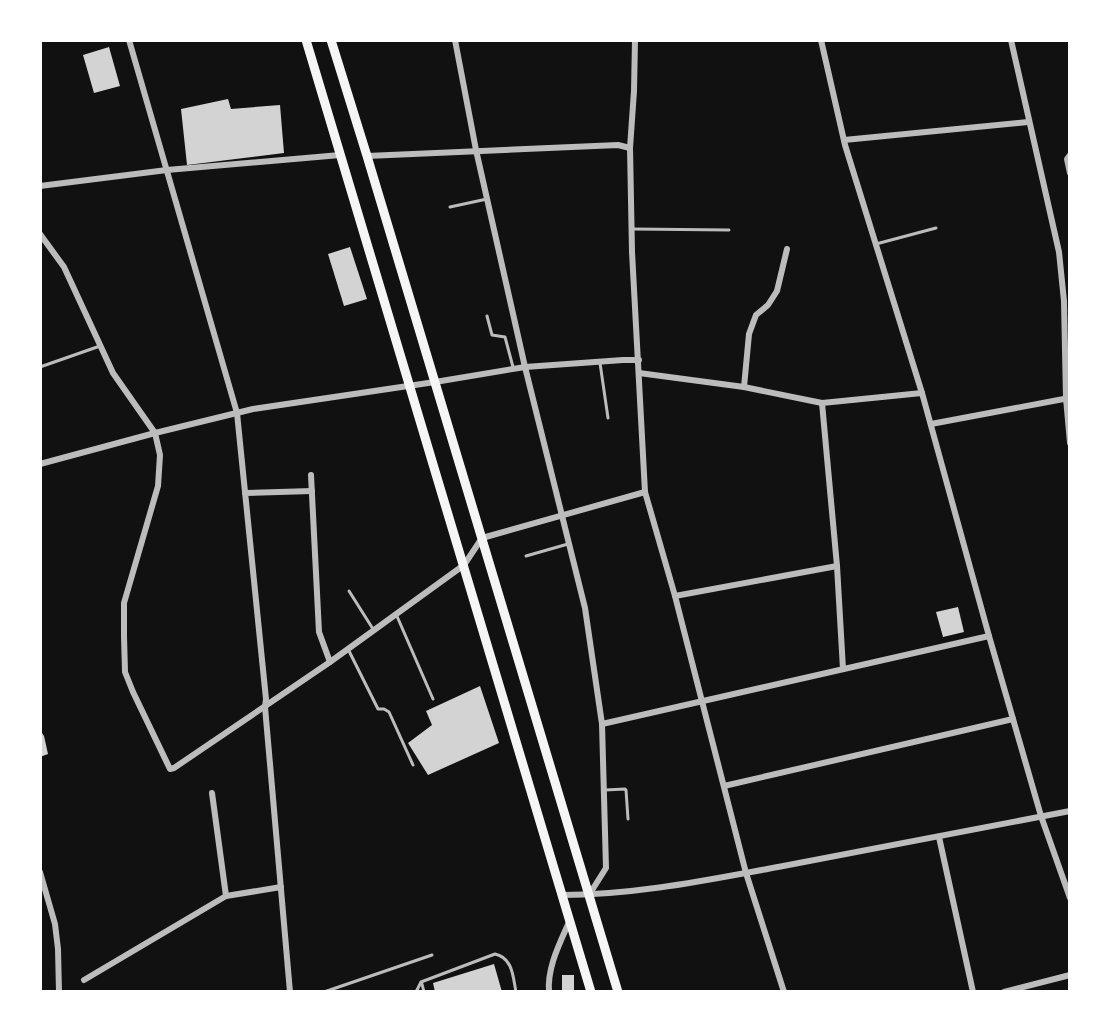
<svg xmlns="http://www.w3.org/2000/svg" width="1110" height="1032" font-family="'Archivo Narrow',sans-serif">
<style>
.building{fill:#d3d3d3}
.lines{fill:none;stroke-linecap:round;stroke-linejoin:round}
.service{stroke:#bcbcbc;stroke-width:3}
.minor{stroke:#bcbcbc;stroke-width:6}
.secondary{stroke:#f5f5f5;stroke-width:9}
</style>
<rect width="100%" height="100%" fill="#111"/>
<g class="building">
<polygon points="109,47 120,86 94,93 83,55"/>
<polygon points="228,99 231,109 280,105 284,153 187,165 181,109"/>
<polygon points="350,247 367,299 344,306 328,254"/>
<polygon points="958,607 964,632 943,637 936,612"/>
<polygon points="480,686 499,743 428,775 408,743 432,725 426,711"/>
<polygon points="40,730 44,736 48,754 40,757"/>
<polygon points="494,964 502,992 435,992 433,983"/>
<rect x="562" y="975" width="12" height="17"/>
</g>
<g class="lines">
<g class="service">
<polyline points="450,207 487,199"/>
<polyline points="633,229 729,230"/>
<polyline points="876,244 936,228"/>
<polyline points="487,316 492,335 505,337 513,367"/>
<polyline points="600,363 608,418"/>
<polyline points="40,367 100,346"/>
<polyline points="526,556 568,544"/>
<polyline points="349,591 373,629"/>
<polyline points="396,614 433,699"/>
<polyline points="348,649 378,709 384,709 389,712 413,765"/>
<polyline points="605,790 625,789 626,790 628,819"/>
<polyline points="422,984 424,992"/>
<polyline points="324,992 432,955"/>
<path d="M 416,992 L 421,982 L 495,954 C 513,958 513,977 516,992"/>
</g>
<g class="minor">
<polyline points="129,40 237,413 266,699 265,707 290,992"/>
<polyline points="455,40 476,150 525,367 585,608 602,724 606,868 589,895"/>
<polyline points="635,40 634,91 630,148 632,252 645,492 675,596 746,873 784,992"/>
<polyline points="821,40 845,145 922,393 989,636 1041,816 1070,898"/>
<polyline points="1011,40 1059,252 1064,301 1066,398 1070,443"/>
<polyline points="844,140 1028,122"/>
<polyline points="1070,155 1067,159 1070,173"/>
<polyline points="367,156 618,145 630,148"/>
<polyline points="40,186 167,170 340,155"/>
<polyline points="40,234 64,267 113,373 155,433 160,455 158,486 124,603 124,636 125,672 133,692 170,769 174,768 330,662 464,565 482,538 645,492"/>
<polyline points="639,373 744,387 822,403 922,393"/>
<polyline points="744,387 749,334 756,315 768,305 777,291 787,249"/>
<polyline points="822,403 837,566 843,669"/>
<polyline points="931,424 1069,398"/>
<polyline points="40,464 155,433 253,409 435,382 525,367 623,360 639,360"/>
<polyline points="311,475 319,632 330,662"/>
<polyline points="245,493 312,491"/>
<polyline points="675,596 837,566"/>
<polyline points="602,724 989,636"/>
<polyline points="724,786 1013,719"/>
<polyline points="212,793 226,896"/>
<polyline points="939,837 973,992"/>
<polyline points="40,872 55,924 58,949 59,992"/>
<path d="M 562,895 C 635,895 707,880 778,867 C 875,848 972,829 1070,811"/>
<polyline points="84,980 226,896 281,887"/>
<path d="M 549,992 C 547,967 560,943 570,920"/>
<polyline points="1004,992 1070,975"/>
</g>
<g class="secondary">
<polyline points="306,40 591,992"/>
<polyline points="331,40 367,156 618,992"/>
</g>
</g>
<rect width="1110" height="1032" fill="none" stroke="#ffffff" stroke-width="84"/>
</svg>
